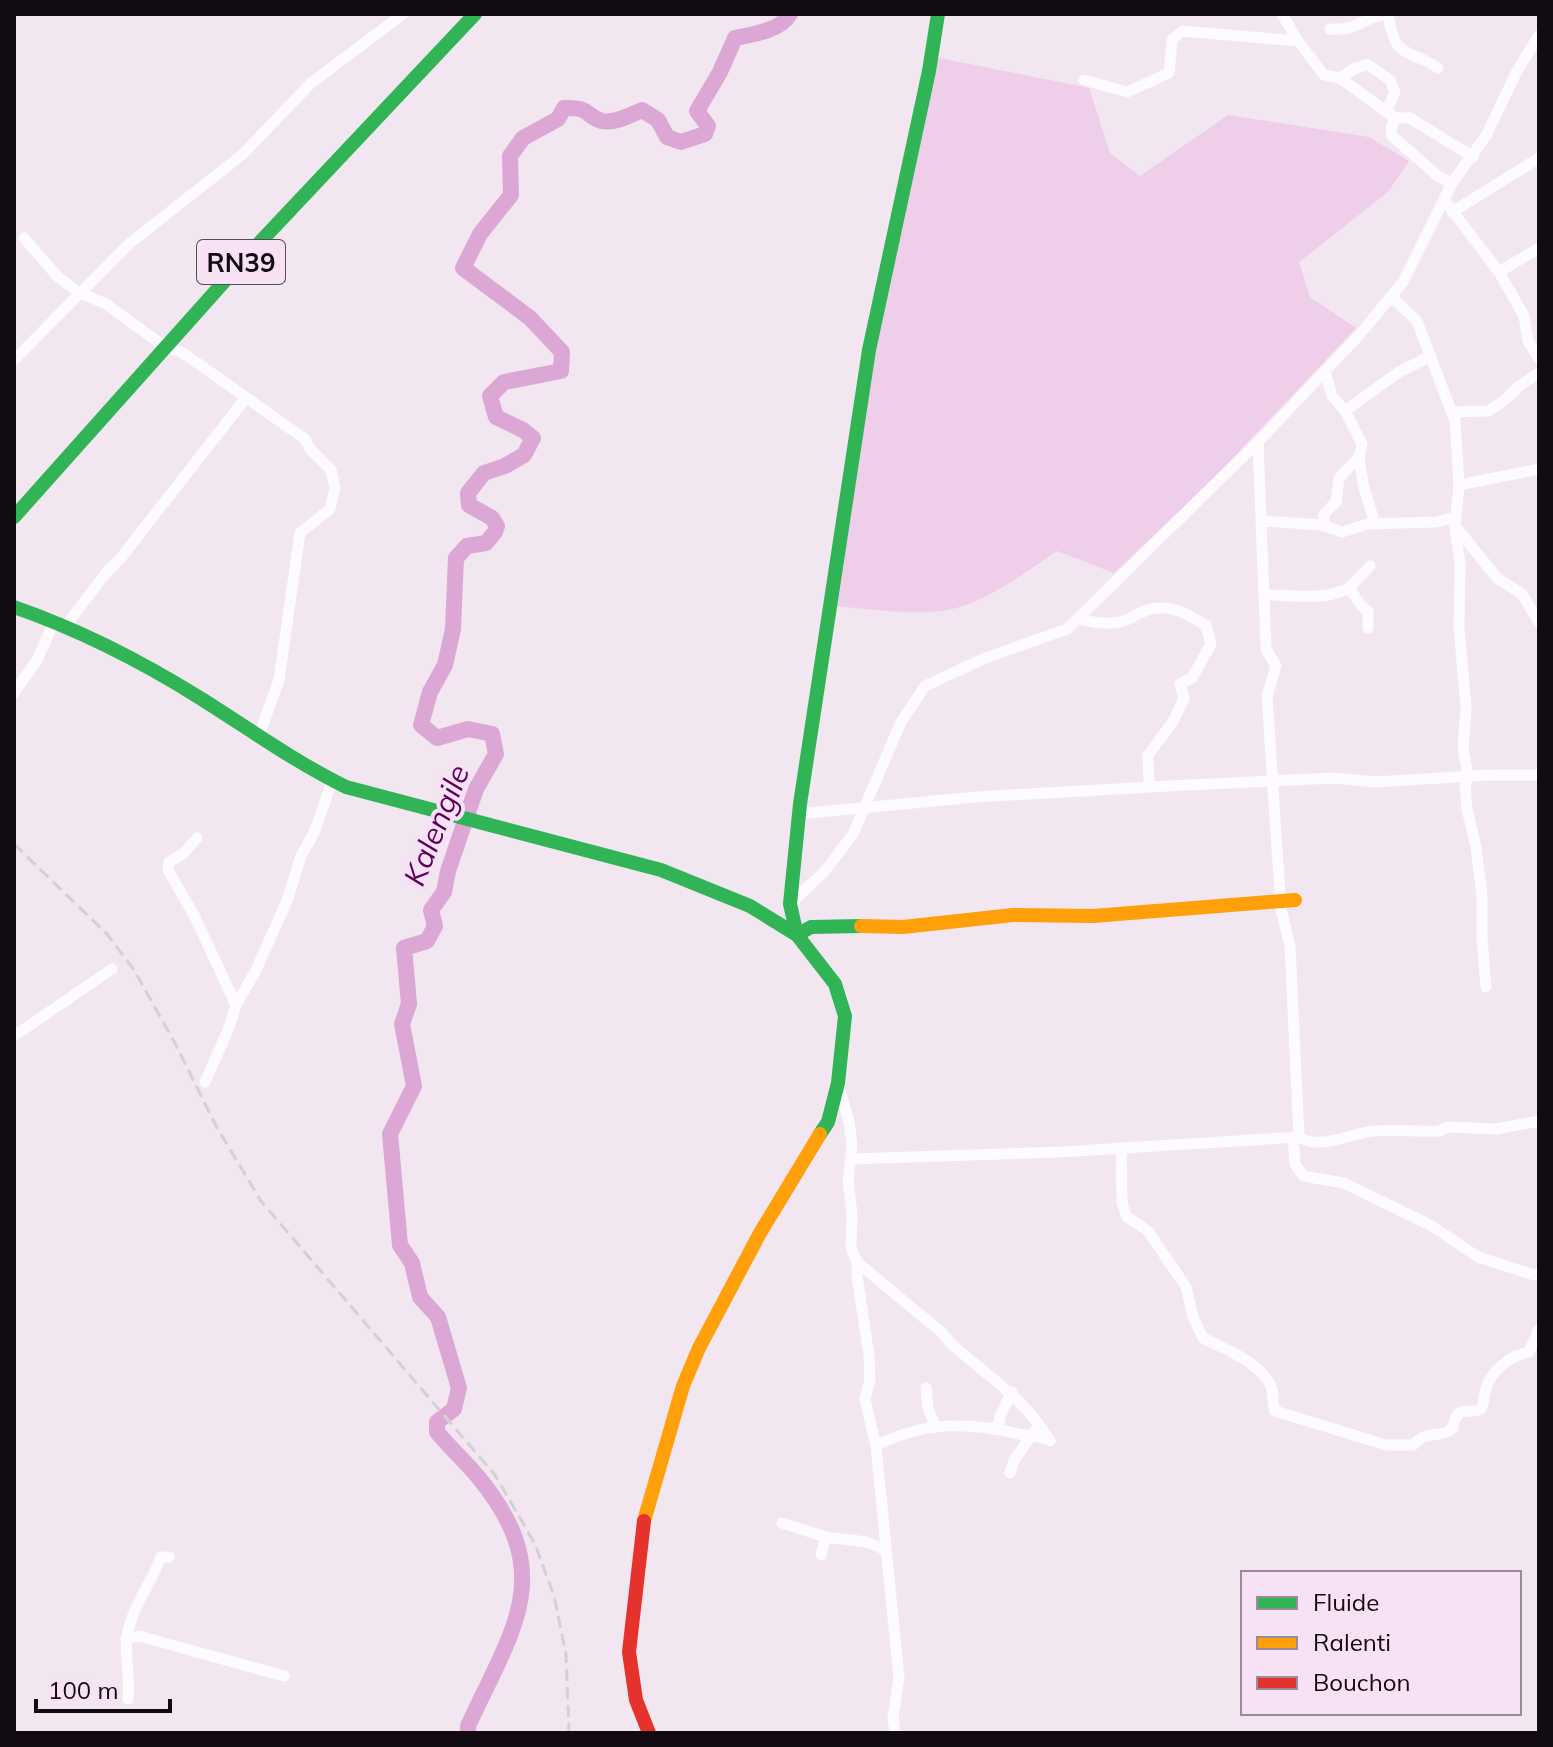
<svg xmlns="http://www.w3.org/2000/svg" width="1553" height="1747" font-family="Mulish,sans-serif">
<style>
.green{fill:#eecee9}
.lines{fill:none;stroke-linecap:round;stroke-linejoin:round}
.river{stroke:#dca6d5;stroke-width:16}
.street{stroke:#fdfbfd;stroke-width:11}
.fast{stroke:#30b455;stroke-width:14}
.slow{stroke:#ff9f0a;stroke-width:14}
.jam{stroke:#e5322d;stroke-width:14}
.rail{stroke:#d4d1d4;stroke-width:3;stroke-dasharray:12 6;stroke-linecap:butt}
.labels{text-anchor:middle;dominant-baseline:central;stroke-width:8;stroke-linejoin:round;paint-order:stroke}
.shield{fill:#f7e1f4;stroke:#574b55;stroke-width:2}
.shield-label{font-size:26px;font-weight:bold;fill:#120b11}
.water-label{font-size:30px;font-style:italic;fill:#5d0057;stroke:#f7e1f4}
</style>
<rect width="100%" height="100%" fill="#f2e6f0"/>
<path class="green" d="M 935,57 L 1089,88 L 1110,153 L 1140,176 L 1228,115 L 1369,137 L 1409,161 L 1388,192 L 1299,262 L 1310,297 L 1356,328 L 1217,475 L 1114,573 L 1057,551 C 1024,573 988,602 948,610 C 912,616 872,609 835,606 L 873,350 Z"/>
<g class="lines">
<path class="river" d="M 468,1733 L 468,1726 C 513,1628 558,1575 479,1478 C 466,1462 450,1448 437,1432 L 437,1422 L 454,1409 L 459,1388 L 438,1317 L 420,1297 L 412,1263 L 400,1245 L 390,1134 L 414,1086 L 402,1024 L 409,1004 L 404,948 L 427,941 L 435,926 L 431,910 L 444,892 L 448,871 L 476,789 L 496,754 L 492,734 L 468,729 L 437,738 L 421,725 L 430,692 L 445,665 L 453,629 L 456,558 L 467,546 L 486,543 L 495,532 L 497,526 L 492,518 L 469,505 L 468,493 L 484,473 L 505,466 L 524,455 L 533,438 L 523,430 L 496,417 L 490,396 L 504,382 L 561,371 L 562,352 L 530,318 L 463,268 L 480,234 L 511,195 L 510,156 L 523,138 L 558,119 L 564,108 C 592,107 583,115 602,121 C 614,124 631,115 642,110 L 658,120 L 667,137 L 681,142 L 705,134 L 708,126 L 697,111 L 720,72 L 735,38 C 754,34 780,31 790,14"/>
<g class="street">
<polyline points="1282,14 1298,41 1324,75 1340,78 1395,118 1391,129 1392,136 1438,176 1452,183"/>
<path d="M 1388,15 C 1396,61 1406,47 1438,68"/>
<path d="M 1330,29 C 1361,31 1362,16 1389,14"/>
<polyline points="1340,78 1354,69 1367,64 1390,80 1395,92 1386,112"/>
<polyline points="1084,80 1127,92 1169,73 1172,40 1182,31 1298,41"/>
<polyline points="1395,118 1410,118 1473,157"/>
<polyline points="1445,201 1499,272 1539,248"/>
<polyline points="1452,212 1539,158"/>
<polyline points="24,238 57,276 78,292 106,304 165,347 183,353 305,439 310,449 331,470 335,488 330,509 300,533 279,680 259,735"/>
<polyline points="1499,272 1524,316 1528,341 1539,359"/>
<polyline points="1391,296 1417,321 1455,421 1459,485 1455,526 1460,565 1459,627 1466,708 1463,747 1468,776 1465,787 1467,809 1476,847 1482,894 1482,938 1486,987"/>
<polyline points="14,360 129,244 243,154 310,84 403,14"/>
<polyline points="1325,371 1332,396 1345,411 1399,372 1431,356"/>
<polyline points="1452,412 1489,411 1505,400 1519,386 1539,373"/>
<polyline points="1258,442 1266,649 1276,666 1267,696 1281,909 1290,946 1299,1137"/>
<polyline points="1359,457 1363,484 1375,524"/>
<polyline points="1459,485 1539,469"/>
<polyline points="1262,521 1322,525 1342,532 1368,524 1436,522 1456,517"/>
<polyline points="1324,526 1324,514 1336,502 1339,478 1359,457 1362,444 1345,411"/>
<polyline points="1456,527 1497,578 1522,594 1539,622"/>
<path d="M 1264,595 C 1294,594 1322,602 1349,588"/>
<path d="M 1079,618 C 1092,624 1116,625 1129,619 C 1142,612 1149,607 1165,608 C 1181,609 1192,618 1206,625 L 1211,644 L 1192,678 L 1180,684 L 1184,699 L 1172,723 L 1148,755 L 1149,787"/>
<polyline points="67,624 106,573 120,559 245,399"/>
<polyline points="1368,628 1368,611 1362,607 1349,588 1370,566"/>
<polyline points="14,693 37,660 55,620"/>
<polyline points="798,814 976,797 1168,786 1334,778 1375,782 1489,775 1539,775"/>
<polyline points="197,838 183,854 169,862 168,870 194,915 236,1005"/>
<polyline points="790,904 825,871 853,834 901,722 925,686 983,659 1067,629 1258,442 1360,334 1403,282 1452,183 1486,136 1516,73 1539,35"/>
<polyline points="14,1036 112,969"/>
<polyline points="205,1082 228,1030 236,1005 255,972 287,901 301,856 315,831 332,781"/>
<polyline points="838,1083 849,1122 852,1145 848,1181 852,1214 851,1248 857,1262 857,1276 869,1356 870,1379 865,1399 876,1446 899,1678 893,1717 895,1733"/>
<polyline points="1293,1137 1295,1164 1303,1176 1344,1183 1432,1226 1478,1257 1534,1275 1539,1273"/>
<path d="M 1121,1148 L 1122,1203 L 1127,1217 L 1148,1231 L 1186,1287 L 1193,1317 L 1203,1338 C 1226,1350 1259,1361 1271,1386 C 1274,1394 1272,1402 1275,1411 L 1386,1445 L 1413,1445 C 1428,1430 1432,1438 1447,1432 C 1457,1428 1452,1416 1461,1412 C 1467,1410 1475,1413 1480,1409 C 1485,1406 1483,1397 1485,1392 C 1490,1371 1509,1356 1529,1352 L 1539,1329"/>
<path d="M 851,1159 L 1060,1152 L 1299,1137 C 1320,1151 1351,1133 1374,1131 C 1395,1129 1417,1132 1439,1131 L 1447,1127 L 1496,1129 L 1539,1121"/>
<path d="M 857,1262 C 884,1284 910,1307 938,1329 C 944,1334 948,1341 954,1346 C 990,1378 1024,1398 1050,1441"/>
<polyline points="926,1388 928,1409 936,1427"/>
<polyline points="992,1428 998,1429 1000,1416 1012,1392"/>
<path d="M 876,1446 C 924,1421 967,1422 1019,1434 C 1030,1436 1039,1436 1050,1440"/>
<polyline points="1010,1473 1014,1460 1034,1432"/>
<polyline points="782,1523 826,1537 866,1542 886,1550"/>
<polyline points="821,1555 826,1537"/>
<polyline points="126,1639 139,1636 284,1676"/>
<path d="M 128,1699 C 131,1679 123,1648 128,1631 C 134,1604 152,1582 161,1557 L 169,1557"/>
</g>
<g class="fast">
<polyline points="14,517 247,256 475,14"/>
<path d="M 14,607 C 80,630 141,661 200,698 C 248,728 295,762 346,787 L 661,870 L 750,906 L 797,935 L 835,984 L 845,1016 L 838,1083 L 828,1122 L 820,1134"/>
<polyline points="861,926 811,927 797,935 790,904 800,804 869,350 929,71 938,14"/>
</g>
<g class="slow">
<polyline points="861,926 903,927 1013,915 1093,916 1295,900"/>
<polyline points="644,1521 683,1386 699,1348 760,1233 820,1134"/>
</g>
<polyline class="jam" points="644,1521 629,1652 636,1700 649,1733"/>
<polyline class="rail" points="14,844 107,934 134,970 176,1045 216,1126 261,1201 495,1475 535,1544 554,1596 566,1654 569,1733"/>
</g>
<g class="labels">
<rect class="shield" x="197" y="240" width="88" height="44" rx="6"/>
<g class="shield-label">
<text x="241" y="262">RN39</text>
</g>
<g class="water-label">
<text transform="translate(436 825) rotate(-68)">Kalengile</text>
</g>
</g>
<rect width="1553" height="1747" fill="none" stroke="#120b11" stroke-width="32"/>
<rect x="1241" y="1571" width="280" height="144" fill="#f7e1f4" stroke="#9b8b99" stroke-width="2"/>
<rect x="1257" y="1597" width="40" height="12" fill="#30b455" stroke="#9b8b99" stroke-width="2"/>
<text x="1313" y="1611" font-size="24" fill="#120b11">Fluide</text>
<rect x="1257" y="1637" width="40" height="12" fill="#ff9f0a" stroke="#9b8b99" stroke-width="2"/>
<text x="1313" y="1651" font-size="24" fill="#120b11">Ralenti</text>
<rect x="1257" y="1677" width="40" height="12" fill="#e5322d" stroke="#9b8b99" stroke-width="2"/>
<text x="1313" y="1691" font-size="24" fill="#120b11">Bouchon</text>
<path d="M36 1699v12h134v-12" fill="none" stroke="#120b11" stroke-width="4"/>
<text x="48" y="1699" font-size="24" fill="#120b11" stroke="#f7e1f4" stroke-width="6" paint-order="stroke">100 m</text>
</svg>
